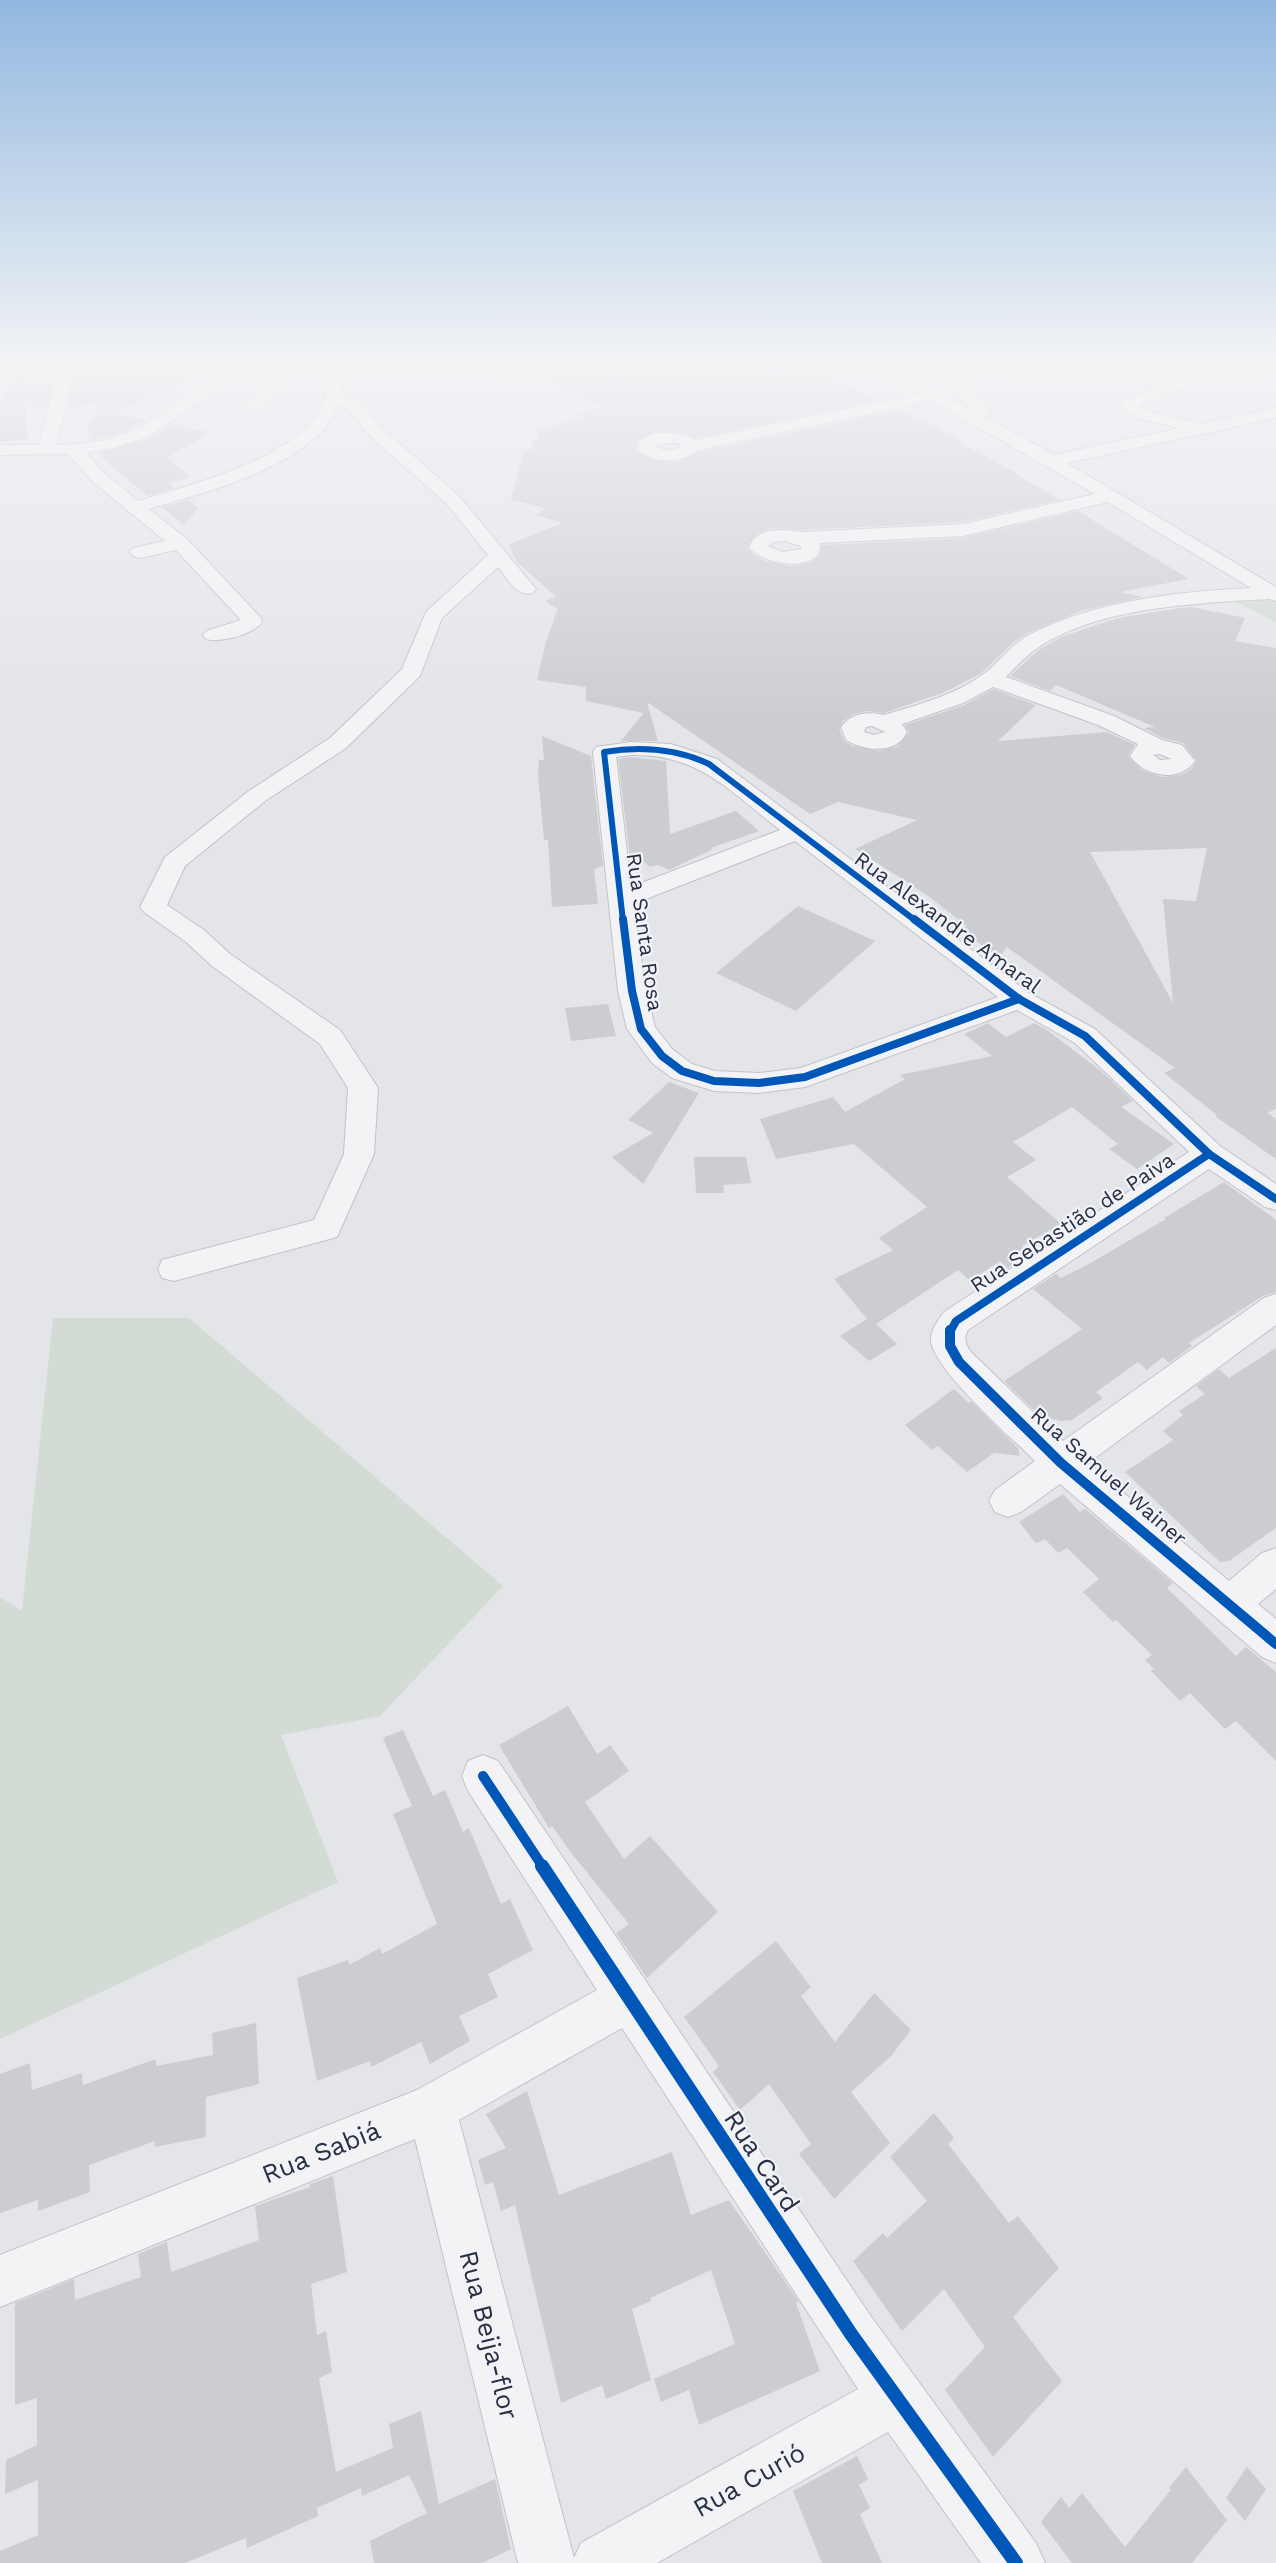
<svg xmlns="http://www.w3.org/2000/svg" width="1276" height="2563" font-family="'Work Sans',sans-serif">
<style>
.green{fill:#d2dcd4}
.building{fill:#cbcdd1;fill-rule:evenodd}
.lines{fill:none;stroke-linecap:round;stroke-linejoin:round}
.minor-casing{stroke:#c1c3c7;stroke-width:2}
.minor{fill:#f3f3f5;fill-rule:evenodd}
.cycleway-far3-casing{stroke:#f1f3f8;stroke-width:8}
.cycleway-far2-casing{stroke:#f1f3f8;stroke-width:12}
.cycleway-far1-casing{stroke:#f1f3f8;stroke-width:14}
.cycleway-casing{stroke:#f1f3f8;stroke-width:17}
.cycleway-far3{stroke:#0057b8;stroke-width:6}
.cycleway-far2{stroke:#0057b8;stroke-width:8}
.cycleway-far1{stroke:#0057b8;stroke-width:10}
.cycleway{stroke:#0057b8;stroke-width:14}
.labels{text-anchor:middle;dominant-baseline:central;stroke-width:4.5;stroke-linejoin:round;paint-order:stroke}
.street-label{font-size:21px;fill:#293043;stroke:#f1f3f8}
.near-street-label{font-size:26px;fill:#293043;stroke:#f1f3f8}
</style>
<rect width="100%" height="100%" fill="#e3e5e9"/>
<g class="green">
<polygon points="1272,597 1276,599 1276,622 1235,601"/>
<polygon points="53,1318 189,1318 503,1586 380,1716 281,1735 338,1882 0,2039 0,1597 22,1611"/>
</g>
<g class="building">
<polygon points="40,361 59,361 55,373 40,372"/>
<polygon points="79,361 182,361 182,382 114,414 147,420 118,434 93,440 87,429 99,409 96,409 98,404 68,407"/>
<path d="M 519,361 L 600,361 L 604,382 L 660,368 L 659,363 L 730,362 L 735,377 L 771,366 L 775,368 L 786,364 L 797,369 L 800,368 L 879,400 L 696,438 L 672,431 L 653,432 L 638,440 L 636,451 L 650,460 L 677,462 L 699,452 L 900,410 L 961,440 L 957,441 L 1017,473 L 1015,474 L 1060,500 L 963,522 L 802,530 L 771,528 L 757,534 L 747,547 L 754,555 L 765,561 L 790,566 L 802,565 L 814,561 L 820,554 L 822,545 L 963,538 L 1078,511 L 1189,579 L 1120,592 L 1143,597 L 1081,611 L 1028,633 L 1014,642 L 980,674 L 945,692 L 884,713 L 866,711 L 854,714 L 843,721 L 839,728 L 844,741 L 853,746 L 879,751 L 897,747 L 909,733 L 905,725 L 964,705 L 993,689 L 1036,705 L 998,741 L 1107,732 L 1135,745 L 1128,756 L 1142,770 L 1162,777 L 1181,775 L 1190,770 L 1197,761 L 1183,743 L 1163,738 L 1144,728 L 1155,727 L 1056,685 L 1050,691 L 1010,676 L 1037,651 L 1061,637 L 1118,618 L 1180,608 L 1192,607 L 1245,618 L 1235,641 L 1276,648 L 1276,1109 L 1267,1113 L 1276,1119 L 1276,1159 L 1215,1116 L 1217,1115 L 1164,1073 L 1175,1068 L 1007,947 L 999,958 L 960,929 L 967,926 L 924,893 L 855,849 L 917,820 L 838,802 L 810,814 L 647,702 L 658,741 L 621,741 L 644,713 L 586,701 L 586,687 L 537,680 L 546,641 L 558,609 L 545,601 L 556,597 L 516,561 L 509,544 L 563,523 L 535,515 L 546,508 L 511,500 L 524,451 L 534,450 L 532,441 L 539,441 L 536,430 L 583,418 L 576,413 L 602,407 ZM 1207,848 L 1196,901 L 1163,899 L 1173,1003 L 1090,852 Z"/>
<polygon points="19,370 19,377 26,384 52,386 46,409 36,409 24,399 28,439 0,442 0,407"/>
<polygon points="170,425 211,432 167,458 191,477 167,483 174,488 148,496 106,462 100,453 148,439"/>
<polygon points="188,500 198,508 184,525 162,507"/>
<polygon points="542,736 591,756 603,866 594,869 598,904 552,907 548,840 544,840 538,775 539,760 544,760"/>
<polygon points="631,757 666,761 670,834 736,811 759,831 711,848 713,849 669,870 658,865 650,867 635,855 630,857 618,759"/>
<polygon points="798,906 875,941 796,1011 716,973"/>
<polygon points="608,1004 616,1036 571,1041 565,1008"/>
<polygon points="988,1023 1006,1037 1034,1023 1047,1030 1101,1071 1133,1101 1121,1107 1174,1144 1137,1169 1109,1149 1118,1144 1072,1107 1013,1142 1036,1160 1007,1177 1061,1224 1022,1246 1030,1253 1008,1268 1000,1261 970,1281 958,1270 876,1324 897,1344 869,1361 840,1336 867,1319 834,1279 893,1250 879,1238 927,1207 854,1144 776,1159 760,1119 833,1097 845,1112 905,1079 900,1075 992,1056 964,1034"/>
<polygon points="669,1082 699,1093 643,1184 612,1157 653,1133 628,1120"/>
<polygon points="694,1157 746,1157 751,1183 723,1185 724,1193 696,1193"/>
<polygon points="1224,1182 1276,1220 1276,1292 1263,1296 1189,1343 1192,1346 1169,1363 1163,1357 1147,1370 1138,1362 1096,1392 1103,1398 1072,1420 1061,1421 1040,1416 1004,1381 1082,1329 1033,1289 1056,1274 1061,1278 1087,1265 1166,1219 1164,1218"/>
<polygon points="1276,1348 1276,1528 1229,1561 1220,1562 1125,1472 1173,1440 1163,1431 1183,1415 1179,1411 1205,1394 1196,1386 1219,1369 1229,1378"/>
<polygon points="954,1389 969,1403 971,1401 1018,1448 1020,1456 994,1453 967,1472 938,1446 932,1450 905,1425"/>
<polygon points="1063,1494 1080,1512 1085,1509 1173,1583 1167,1588 1236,1656 1246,1647 1276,1672 1276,1761 1236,1721 1225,1729 1190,1693 1180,1701 1151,1671 1154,1669 1145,1660 1152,1655 1116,1620 1113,1622 1083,1592 1099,1579 1067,1548 1058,1553 1045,1539 1036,1543 1019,1522"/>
<polygon points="568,1706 597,1754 610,1745 629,1771 585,1802 624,1859 650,1836 718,1912 647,1978 616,1933 629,1924 572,1854 552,1826 549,1828 499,1745"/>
<polygon points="403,1730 433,1796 445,1790 463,1832 469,1828 501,1904 510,1899 533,1950 488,1974 498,1997 459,2016 470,2041 430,2064 421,2042 371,2067 370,2061 317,2081 297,1978 348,1960 349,1965 380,1948 382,1954 437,1924 393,1814 412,1806 383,1738"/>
<polygon points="776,1941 811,1987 801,1996 835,2042 874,1993 911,2030 891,2056 851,2092 890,2143 834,2199 799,2154 811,2144 769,2084 740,2110 713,2072 719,2066 684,2017"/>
<polygon points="256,2023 259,2084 206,2097 206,2137 155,2147 155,2141 89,2165 90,2192 38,2211 38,2200 0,2213 0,2074 30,2063 32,2090 82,2073 83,2085 156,2059 156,2066 213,2055 212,2033"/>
<polygon points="527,2091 559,2195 672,2152 691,2215 729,2200 799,2302 796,2303 820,2371 699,2425 689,2390 661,2402 654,2379 735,2344 711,2270 650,2298 651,2301 632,2309 651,2380 606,2399 602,2385 561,2403 515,2205 501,2211 493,2182 485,2185 478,2160 506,2148 486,2114"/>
<polygon points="934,2113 954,2138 948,2144 1009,2223 1018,2216 1059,2268 1013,2317 1062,2381 993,2457 945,2390 985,2347 944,2289 902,2331 853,2261 883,2233 887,2238 927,2201 890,2157"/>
<polygon points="333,2176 347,2272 311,2284 317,2335 326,2331 332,2372 319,2378 336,2472 393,2448 389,2424 421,2411 439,2504 495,2479 511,2549 482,2563 374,2563 370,2541 427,2513 409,2475 362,2496 361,2488 317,2508 318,2516 247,2548 246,2538 185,2563 0,2563 0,2551 38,2535 38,2480 5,2494 6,2460 37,2445 37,2398 15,2405 15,2303 74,2279 75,2300 141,2277 138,2254 167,2242 171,2272 259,2240 255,2206 310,2187 310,2184"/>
<polygon points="857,2456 868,2479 859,2485 870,2508 860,2514 882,2563 822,2563 793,2491"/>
<polygon points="1186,2467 1227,2520 1192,2563 1072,2563 1041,2522 1061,2497 1069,2508 1082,2493 1125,2547 1171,2490 1169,2488"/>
<polygon points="1247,2467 1266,2489 1245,2521 1226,2498"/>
</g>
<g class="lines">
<defs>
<g id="minor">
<path d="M 22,361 L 38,361 L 38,374 L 57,375 L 61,361 L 77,361 L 56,445 C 77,444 99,443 119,436 C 161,421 195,388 233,365 L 241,361 L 261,361 L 147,437 L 114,448 L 86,453 L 105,474 L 138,501 C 187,486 307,455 324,402 C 329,389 322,375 324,361 L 340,361 L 342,394 L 360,403 L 384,430 L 459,496 L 536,589 L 533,593 C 516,597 508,579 498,567 L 442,618 L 420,676 L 346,748 L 265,801 L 185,866 L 167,905 L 204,930 L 230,954 L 340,1030 L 378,1088 L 374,1154 L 337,1237 L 174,1281 L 162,1278 L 158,1269 L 162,1260 L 314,1220 L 344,1154 L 348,1088 L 320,1044 L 212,966 L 186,942 L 144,912 L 140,907 L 165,857 L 249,791 L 330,738 L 402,669 L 426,612 L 488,555 L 447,504 L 372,438 L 348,409 L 339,405 C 313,467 207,491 149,509 L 187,539 L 261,618 L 262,622 C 253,635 220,643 206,639 L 203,635 L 206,631 L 241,620 L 176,550 L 140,558 L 133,556 L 130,552 L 133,548 L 165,541 L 93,482 L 68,454 L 0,455 L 0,445 L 39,445 L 55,384 L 28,382 L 21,375 Z"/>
<path d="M 262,361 L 278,361 C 286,383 275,396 259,409 L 247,409 L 245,406 C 258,389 272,387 262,361 Z"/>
<path d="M 610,361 L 653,361 C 645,369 618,369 610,361 Z"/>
<path d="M 864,361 L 883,361 L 971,410 L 924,361 L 941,361 L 963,381 L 989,410 L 991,413 L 985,417 L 1054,455 L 1180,428 L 1138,418 L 1120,407 L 1127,399 L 1184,377 L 1163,361 L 1181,361 L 1198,372 L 1200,379 L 1198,382 L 1138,406 L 1149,411 L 1201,424 L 1276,408 L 1276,418 L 1067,463 L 1276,587 L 1276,601 L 1269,599 C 1198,603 1096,607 1036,649 C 1025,657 1016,667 1006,677 L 1114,716 L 1162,740 L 1182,745 L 1195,761 C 1179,784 1144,776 1130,756 L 1138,744 L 1098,725 L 993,687 L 963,703 L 902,724 L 907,732 C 897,755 864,751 846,740 L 841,727 C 851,713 868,711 884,715 C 917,705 952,696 981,676 C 998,664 1010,645 1029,635 C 1097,600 1176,592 1251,588 L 1108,502 L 963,536 L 820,543 C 823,574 762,566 749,547 C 757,526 784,529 802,532 L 963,524 L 1095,494 L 932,401 L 698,450 C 685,463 651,465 638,449 C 638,427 683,431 696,440 L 919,394 ZM 677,443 L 682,446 C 673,451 664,451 655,446 L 657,444 ZM 785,541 L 801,546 L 801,549 L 783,552 L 768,546 L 773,542 ZM 872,726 L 885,732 L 874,735 L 864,732 L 866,727 ZM 1160,754 L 1171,759 L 1160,760 L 1153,755 Z"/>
<path d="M 631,742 L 671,744 L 717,759 L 1029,993 L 1095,1029 L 1220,1146 L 1276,1184 L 1276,1210 L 1265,1207 L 1209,1169 L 968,1330 C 963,1339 966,1345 971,1352 L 1063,1441 L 1264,1298 L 1276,1294 L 1276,1325 L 1088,1463 L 1229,1581 L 1262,1553 L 1276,1548 L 1276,1589 L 1258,1604 L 1276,1619 L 1276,1663 L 1262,1657 L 1060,1484 L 1021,1512 L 1008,1517 L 995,1512 L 989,1501 L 995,1490 L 1035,1461 C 1012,1438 934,1370 931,1341 C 930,1331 938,1320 944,1312 L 1189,1152 L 1075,1043 L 1017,1010 L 805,1087 L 759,1093 L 714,1091 L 672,1078 L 652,1063 L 627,1029 L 618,991 L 593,752 L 596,747 ZM 631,755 C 700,754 729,791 780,830 L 631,887 L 616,757 ZM 795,841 L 998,997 L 801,1068 L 759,1073 L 715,1071 L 692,1064 L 672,1049 L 655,1027 L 646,991 L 633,904 Z"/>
<path d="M 483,1755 L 498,1761 L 870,2315 L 1036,2543 L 1045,2563 L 981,2563 L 888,2432 L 657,2563 L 518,2563 L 415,2139 L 0,2307 L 0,2255 L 417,2090 L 597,1990 L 468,1791 L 462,1776 L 468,1761 ZM 622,2028 L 858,2389 L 581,2543 L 574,2558 L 459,2120 Z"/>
</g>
</defs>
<use href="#minor" class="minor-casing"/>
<use href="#minor" class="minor"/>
<defs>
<path id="cycleway-far3" d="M 623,921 L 604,752 C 641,746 675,748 709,764 L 916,921"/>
<g id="cycleway-far2">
<polyline points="623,919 632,991 641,1029 662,1056 682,1071 714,1081 759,1083 805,1077 1019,999"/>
<polyline points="914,919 1019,999"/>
<polyline points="1019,999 1085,1036 1209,1154 1276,1199"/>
<polyline points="950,1332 956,1321 1209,1154"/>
</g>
<g id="cycleway-far1">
<polyline points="950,1330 950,1346 959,1362 1061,1463 1276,1644"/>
<polyline points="483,1776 543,1867"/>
</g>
<polyline id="cycleway" points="542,1866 851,2334 1016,2563"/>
</defs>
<use href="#cycleway-far3" class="cycleway-far3-casing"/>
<use href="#cycleway-far2" class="cycleway-far2-casing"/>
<use href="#cycleway-far1" class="cycleway-far1-casing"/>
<use href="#cycleway" class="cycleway-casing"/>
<use href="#cycleway-far3" class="cycleway-far3"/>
<use href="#cycleway-far2" class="cycleway-far2"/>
<use href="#cycleway-far1" class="cycleway-far1"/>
<use href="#cycleway" class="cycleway"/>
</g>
<linearGradient id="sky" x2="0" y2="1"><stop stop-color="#92b8e0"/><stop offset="0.5" stop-color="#f2f3f5"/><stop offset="1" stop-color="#f2f3f5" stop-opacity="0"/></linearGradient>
<rect width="1276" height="720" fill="url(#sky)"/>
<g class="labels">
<g class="street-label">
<text transform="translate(948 922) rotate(36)">Rua Alexandre Amaral</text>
<text transform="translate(645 932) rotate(82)">Rua Santa Rosa</text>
<text transform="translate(1072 1222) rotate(-33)">Rua Sebastião de Paiva</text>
<text transform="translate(1109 1476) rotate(41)">Rua Samuel Wainer</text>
</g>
<g class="near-street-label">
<text transform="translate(321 2152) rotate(-22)">Rua Sabiá</text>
<text transform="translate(762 2161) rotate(57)">Rua Card</text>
<text transform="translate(489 2335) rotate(76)">Rua Beija-flor</text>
<text transform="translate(749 2480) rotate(-29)">Rua Curió</text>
</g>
</g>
</svg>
